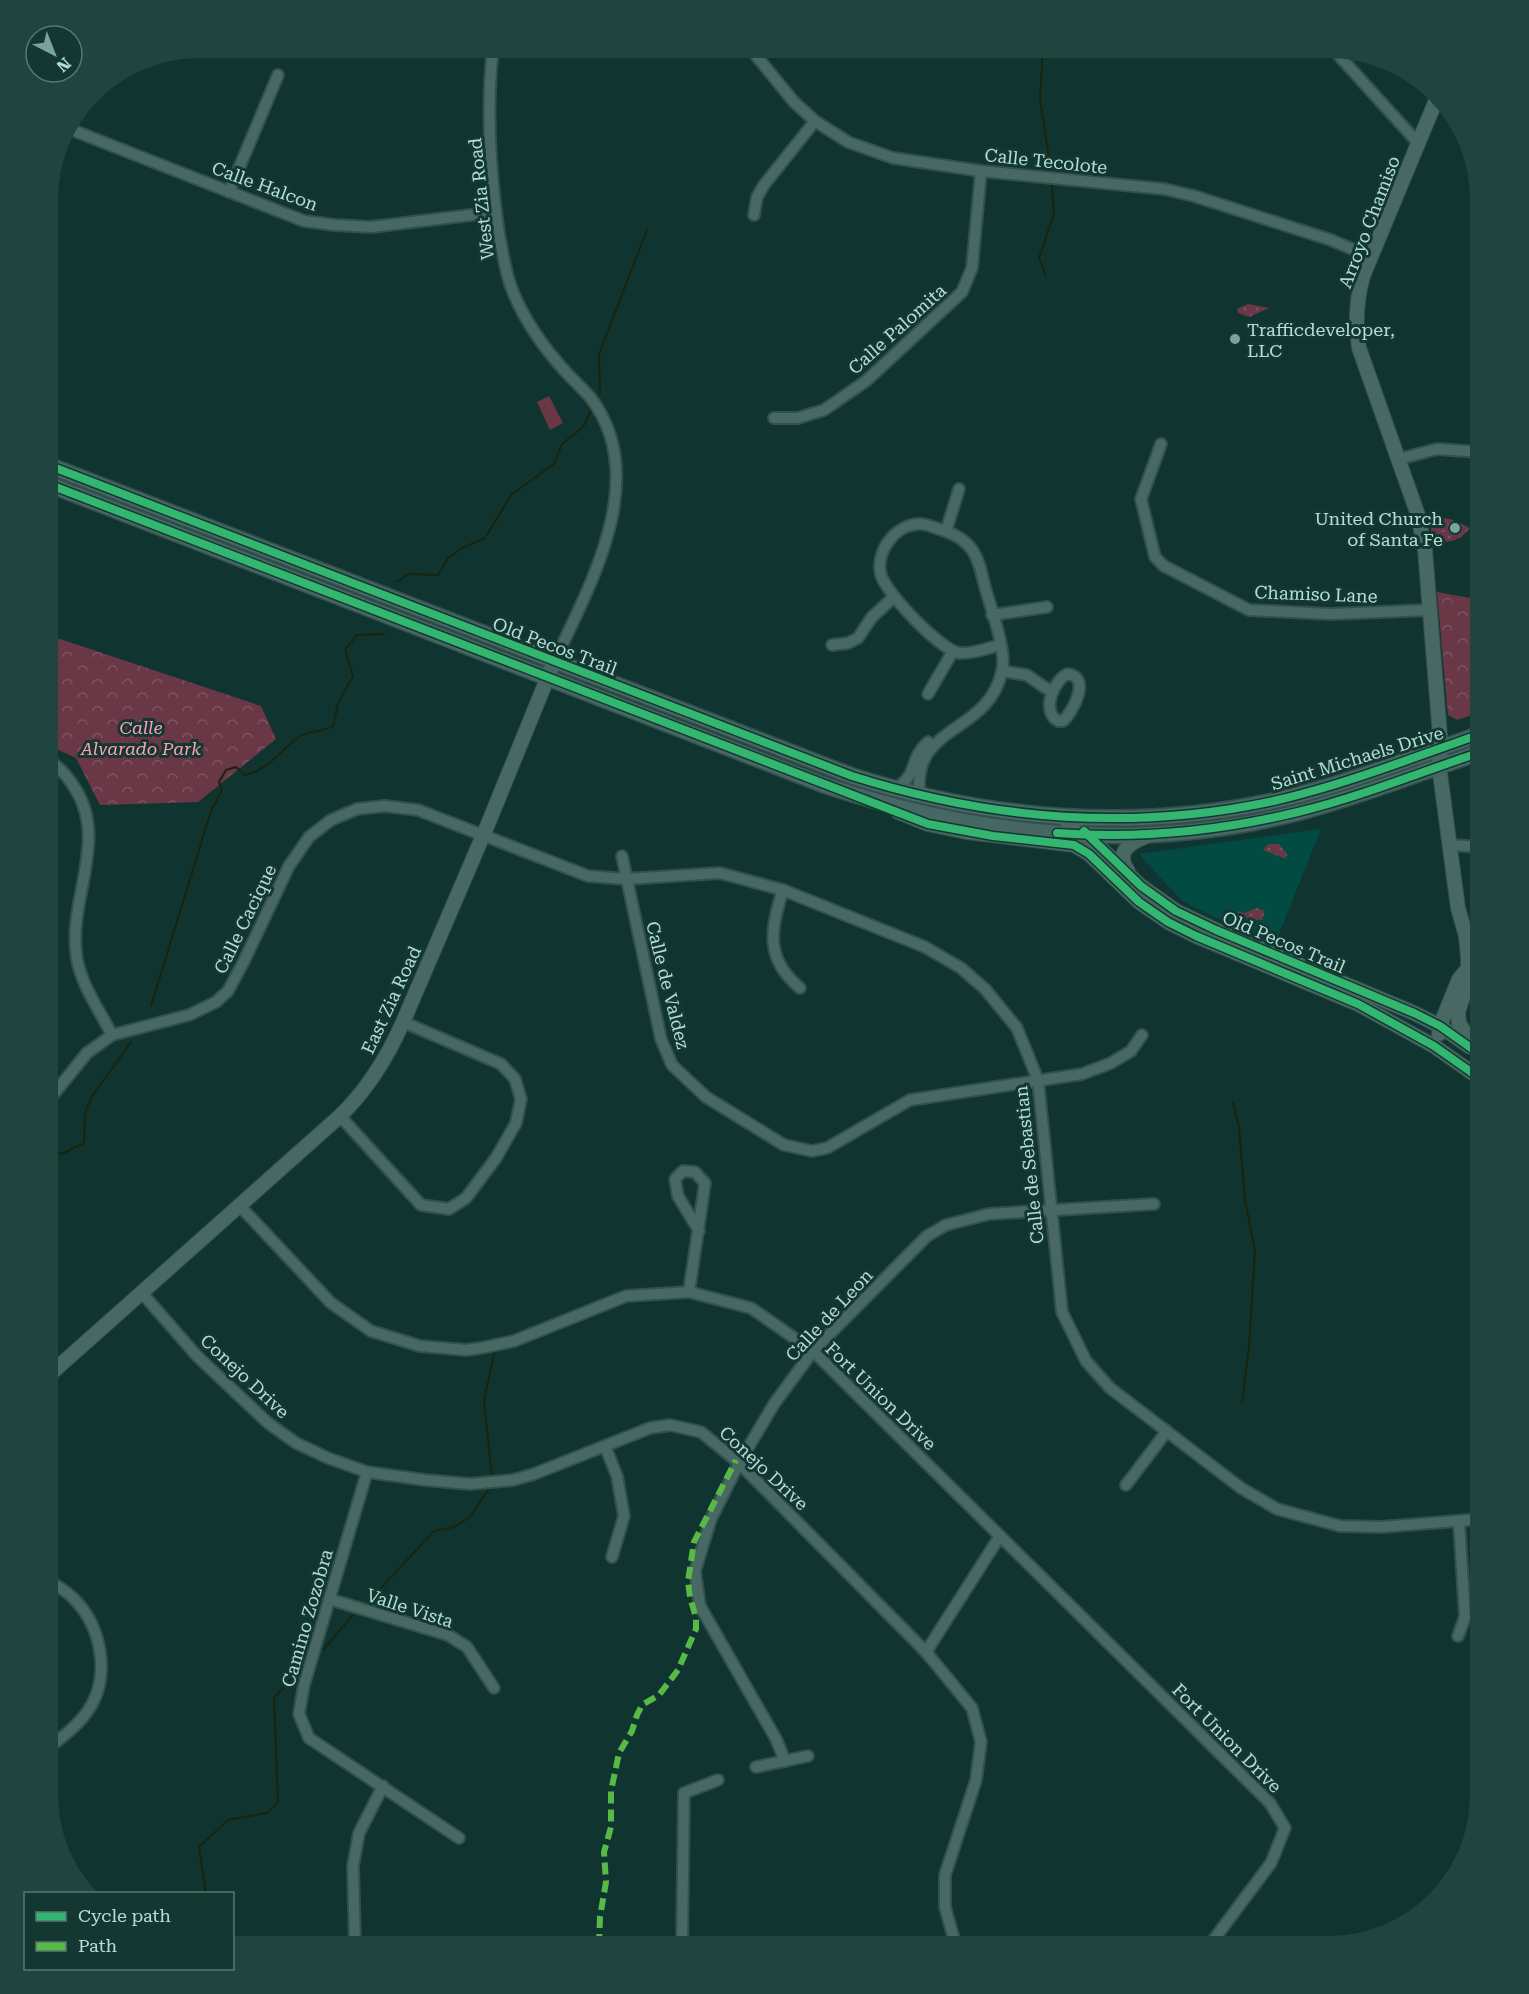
<svg xmlns="http://www.w3.org/2000/svg" width="1529" height="1994" font-family="'Roboto Serif',serif">
<style>
.built{fill:#024b43}
.grass{fill:url(#grass-dots)}
.park{fill:url(#park-crowns)}
.garden{fill:#693746}
.lines{fill:none;stroke-linecap:round;stroke-linejoin:round}
.stream{stroke:#19240b;stroke-width:2}
.street-casing{stroke:#32504c;stroke-width:14}
.secondary-casing{stroke:#32504c;stroke-width:16}
.primary-casing{stroke:#32504c;stroke-width:18}
.street{stroke:#486864;stroke-width:10}
.secondary{stroke:#486864;stroke-width:14}
.primary{stroke:#466763;stroke-width:15}
.quiet{stroke:#58b947;stroke-width:6;stroke-dasharray:12 6;stroke-linecap:butt}
.cycleway-casing{stroke:#143732;stroke-width:11}
.cycleway{stroke:#33b770;stroke-width:8}
.poi-dot{fill:#78a49e;stroke:#143732;stroke-width:2}
.labels{text-anchor:middle;dominant-baseline:central;stroke-width:6;stroke-linejoin:round;paint-order:stroke}
.street-label{font-size:18px;fill:#b0e0d8;stroke:#143732}
.poi-label{font-size:18px;fill:#b0e0d8;stroke:#143732;text-anchor:start}
.park-label{font-size:18px;font-style:italic;fill:#ff9fb7;stroke:#143732}
</style>
<defs>
<pattern id="grass-dots" width="8" height="8" patternUnits="userSpaceOnUse" patternTransform="scale(1.5)"><rect width="8" height="8" fill="#693746"/><path d="M2 2h.1M6 6h.1" fill="none" stroke="#7c5460" stroke-width="1.8" stroke-linecap="round"/></pattern>
<pattern id="park-crowns" width="20" height="18" patternUnits="userSpaceOnUse" patternTransform="scale(1.5)"><rect width="20" height="18" fill="#693746"/><path d="M2 6a3 3 0 1 1 6 0M12 15a3 3 0 1 1 6 0" fill="none" stroke="#7c5460"/></pattern>
</defs>
<rect width="100%" height="100%" fill="#103531"/>
<g class="built">
<polygon points="1321,829 1274,946 1182,901 1139,854"/>
<polygon points="1471,917 1481,918 1481,961 1478,960"/>
</g>
<g class="grass">
<polygon points="1248,304 1269,308 1249,317 1238,313 1237,309"/>
<path d="M 1441,518 L 1450,519 L 1470,528 C 1460,541 1449,543 1433,542 L 1430,521 Z"/>
<polygon points="1268,844 1279,844 1287,854 1286,859 1263,850"/>
<polygon points="1256,908 1265,911 1262,920 1251,919 1237,914 1238,911 1245,913"/>
</g>
<g class="park">
<polygon points="1437,592 1481,600 1481,712 1457,720 1448,715"/>
<polygon points="48,635 261,706 276,739 198,802 100,805 76,758 48,745"/>
</g>
<polygon class="garden" points="549,396 563,423 550,430 537,402"/>
<g class="lines">
<g class="stream">
<polyline points="1043,48 1040,99 1051,171"/>
<polyline points="1046,276 1039,258 1054,213 1052,185"/>
<polyline points="600,393 599,354 647,230"/>
<polyline points="397,582 408,574 438,575 448,558 462,548 485,538 512,494 554,464 562,444 583,427 591,410"/>
<path d="M 151,1006 L 211,811 L 222,790 L 219,782 L 226,770 L 236,767 L 245,775 C 274,767 278,751 300,736 C 309,731 323,732 333,726 L 338,703 L 353,676 L 345,650 L 357,635 L 384,634"/>
<polyline points="1233,1103 1239,1127 1245,1201 1255,1250 1249,1346 1242,1402"/>
<polyline points="48,1153 55,1152 62,1154 84,1143 85,1113 91,1098 131,1042"/>
<polyline points="492,1477 484,1401 495,1349"/>
<polyline points="368,1602 434,1531 454,1527 470,1517 491,1485"/>
<polyline points="324,1649 353,1615"/>
<polyline points="206,1894 199,1847 228,1820 267,1813 278,1802 274,1698 302,1667"/>
</g>
<defs>
<g id="street">
<path d="M 493,48 C 486,109 490,173 499,234 C 503,253 505,273 513,292 C 525,321 543,347 565,371 C 573,380 582,388 590,397 C 652,477 590,585 554,662"/>
<polyline points="750,48 794,102 815,121 848,142 893,158 981,171 1164,189 1194,196 1331,240 1371,257"/>
<polyline points="1332,48 1419,144"/>
<polyline points="67,128 304,221 335,225 371,227 496,212"/>
<polyline points="229,192 278,75"/>
<polyline points="754,215 757,197 764,185 815,121"/>
<polyline points="774,418 798,418 824,410 866,381 962,292 972,268 981,171"/>
<polyline points="1161,444 1141,499 1155,557 1164,566 1249,610 1331,614 1429,610"/>
<polyline points="1399,459 1437,449 1481,452"/>
<polyline points="946,531 959,489"/>
<polyline points="992,615 1047,607"/>
<polyline points="832,645 848,643 858,638 872,617 894,597"/>
<polyline points="1002,671 1027,675 1044,687 1053,691"/>
<path d="M 1067,674 C 1092,676 1073,712 1063,721 L 1058,721 C 1041,711 1053,682 1067,674 Z"/>
<polyline points="928,694 953,651"/>
<path d="M 48,760 C 60,767 69,778 76,790 C 107,840 70,898 76,951 C 78,981 99,1009 112,1035"/>
<path d="M 894,789 C 920,775 908,759 928,742"/>
<path d="M 920,796 C 910,723 988,736 1002,671 C 1007,651 991,609 985,587 C 978,557 974,540 942,530 C 935,528 927,524 920,524 C 895,524 875,552 881,575 C 886,593 941,651 960,653 C 973,654 988,648 1000,645"/>
<polyline points="1450,845 1481,847"/>
<polyline points="622,856 661,1039 672,1065 706,1097 784,1145 812,1151 827,1148 910,1100 1082,1074 1111,1063 1131,1051 1142,1035"/>
<path d="M 783,890 C 770,930 765,959 800,988"/>
<polyline points="1467,971 1481,970"/>
<polyline points="48,1101 87,1053 112,1035 189,1015 216,1002 228,991 243,963 289,866 309,837 331,820 357,809 385,806 418,810 588,876 626,879 720,873 783,890 925,947 961,968 985,989 1017,1028 1038,1080 1062,1312 1086,1361 1110,1388 1241,1488 1277,1509 1340,1526 1381,1527 1481,1519"/>
<polyline points="340,1116 421,1205 449,1209 466,1198 496,1158 516,1123 521,1099 515,1079 501,1064 403,1022"/>
<polyline points="239,1205 331,1303 371,1331 420,1346 466,1350 481,1348 514,1341 626,1296 689,1292 751,1308 813,1351 1270,1803 1285,1828 1271,1863 1209,1946"/>
<polyline points="689,1292 705,1183 695,1172 683,1171 675,1179 678,1196 699,1231"/>
<polyline points="142,1293 197,1356 268,1423 296,1443 328,1458 367,1472 425,1480 470,1484 513,1480 534,1474 650,1428 670,1425 701,1432 739,1463 926,1652 972,1708 981,1742 976,1780 945,1875 945,1907 954,1939 960,1946"/>
<polyline points="605,1446 617,1476 624,1516 612,1557"/>
<polyline points="367,1472 304,1685 299,1714 309,1738 459,1838"/>
<polyline points="1126,1485 1167,1431"/>
<polyline points="329,1599 448,1635 467,1647 494,1688"/>
<polyline points="1458,1636 1465,1617 1459,1521"/>
<polyline points="926,1652 1000,1536"/>
<path d="M 48,1748 C 64,1736 81,1723 91,1706 C 110,1673 101,1626 74,1599 C 67,1591 57,1586 48,1580"/>
<polyline points="785,1761 776,1739 700,1606 695,1571 711,1519 739,1463 774,1404 813,1351 927,1236 946,1225 989,1214 1154,1204"/>
<polyline points="756,1767 808,1756"/>
<polyline points="1454,1877 1462,1865"/>
<polyline points="355,1946 353,1866 359,1833 383,1786"/>
<polyline points="682,1946 684,1793 718,1780"/>
</g>
<g id="secondary">
<path d="M 1437,98 L 1363,276 C 1356,301 1355,323 1359,348 L 1418,515 L 1425,550 L 1441,748 L 1439,766 L 1458,908 L 1466,936 L 1468,957 L 1468,982 L 1458,1012 L 1459,1023 L 1465,1033 L 1481,1047"/>
<polyline points="898,812 928,824 966,832 1074,845 1089,854 1139,902 1168,922 1196,936 1358,1004 1434,1046 1481,1079"/>
<polyline points="1061,817 1077,826 1141,886 1176,911 1216,930 1414,1013 1440,1026 1470,1047"/>
<path d="M 1128,871 C 1114,852 1131,842 1147,836"/>
<polyline points="1439,1034 1440,1026 1459,979 1465,972"/>
<path d="M 48,1376 L 340,1116 C 368,1089 387,1058 403,1022 L 488,824 L 554,662"/>
</g>
<g id="primary">
<path d="M 48,465 L 852,776 C 991,820 1134,832 1278,800 C 1347,784 1414,757 1481,734"/>
<path d="M 48,484 L 827,786 C 981,837 1142,853 1300,812 C 1361,796 1421,772 1481,752"/>
</g>
</defs>
<use href="#street" class="street-casing"/>
<use href="#secondary" class="secondary-casing"/>
<use href="#primary" class="primary-casing"/>
<use href="#street" class="street"/>
<use href="#secondary" class="secondary"/>
<use href="#primary" class="primary"/>
<polyline class="quiet" points="599,1946 600,1917 606,1882 604,1852 611,1827 611,1791 619,1753 632,1731 637,1715 642,1705 659,1695 678,1670 696,1629 696,1618 690,1597 688,1581 694,1542 736,1460"/>
<defs>
<g id="cycleway">
<path d="M 48,465 L 852,776 C 991,820 1134,832 1278,800 C 1347,784 1414,757 1481,734"/>
<polyline points="48,484 928,824 993,836 1074,845 1089,854 1139,902 1168,922 1196,936 1358,1004 1434,1046 1481,1079"/>
<polyline points="1084,831 1141,886 1176,911 1216,930 1414,1013 1440,1026 1481,1055"/>
<path d="M 1057,833 C 1138,839 1220,831 1298,812 C 1360,797 1421,772 1481,752"/>
</g>
</defs>
<use href="#cycleway" class="cycleway-casing"/>
<use href="#cycleway" class="cycleway"/>
</g>
<g class="poi-dot">
<circle cx="1235" cy="339" r="6"/>
<circle cx="1455" cy="528" r="6"/>
</g>
<g class="labels">
<g class="street-label">
<text transform="translate(1046 161) rotate(6)">Calle Tecolote</text>
<text transform="translate(265 186) rotate(20)">Calle Halcon</text>
<text transform="translate(481 199) rotate(-96)">West Zia Road</text>
<text transform="translate(1369 222) rotate(-69)">Arroyo Chamiso</text>
<text transform="translate(897 329) rotate(-42)">Calle Palomita</text>
<text transform="translate(1316 594) rotate(2)">Chamiso Lane</text>
<text transform="translate(555 646) rotate(21)">Old Pecos Trail</text>
<text transform="translate(1357 758) rotate(-17)">Saint Michaels Drive</text>
<text transform="translate(245 919) rotate(-64)">Calle Cacique</text>
<text transform="translate(1284 942) rotate(23)">Old Pecos Trail</text>
<text transform="translate(668 985) rotate(76)">Calle de Valdez</text>
<text transform="translate(391 1000) rotate(-65)">East Zia Road</text>
<text transform="translate(1029 1165) rotate(-96)">Calle de Sebastian</text>
<text transform="translate(829 1315) rotate(-47)">Calle de Leon</text>
<text transform="translate(245 1376) rotate(43)">Conejo Drive</text>
<text transform="translate(881 1396) rotate(44)">Fort Union Drive</text>
<text transform="translate(764 1468) rotate(43)">Conejo Drive</text>
<text transform="translate(410 1608) rotate(18)">Valle Vista</text>
<text transform="translate(307 1618) rotate(-74)">Camino Zozobra</text>
<text transform="translate(1227 1738) rotate(45)">Fort Union Drive</text>
</g>
<g class="poi-label">
<text x="1247" y="329">Trafficdeveloper,<tspan x="1247" dy="21">LLC</tspan></text>
<text x="1443" y="518" text-anchor="end">United Church<tspan x="1443" dy="21">of Santa Fe</tspan></text>
</g>
<g class="park-label">
<text x="141" y="727">Calle<tspan x="141" dy="21">Alvarado Park</tspan></text>
</g>
</g>
<path d="M0 0H1529V1994H0ZM199 58H1329A141 141 0 0 1 1470 199V1795A141 141 0 0 1 1329 1936H199A141 141 0 0 1 58 1795V199A141 141 0 0 1 199 58Z" fill="#20453f" fill-rule="evenodd"/>
<rect x="24" y="1892" width="210" height="78" fill="#143732" stroke="#527b74" stroke-width="1.5"/>
<rect x="36" y="1912" width="30" height="9" fill="#33b770" stroke="#527b74" stroke-width="1.5"/>
<text x="78" y="1922" font-size="18" fill="#b0e0d8">Cycle path</text>
<rect x="36" y="1942" width="30" height="9" fill="#58b947" stroke="#527b74" stroke-width="1.5"/>
<text x="78" y="1952" font-size="18" fill="#b0e0d8">Path</text>
<g transform="translate(54 54) rotate(138)"><circle r="28" fill="#143732" stroke="#527b74" stroke-width="1.5"/>
<path d="M0-4.5L10 22L0 15L-10 22Z" fill="#78a49e"/>
<text y="-9" font-size="16" font-weight="bold" text-anchor="middle" fill="#b0e0d8">N</text>
</g>
</svg>
